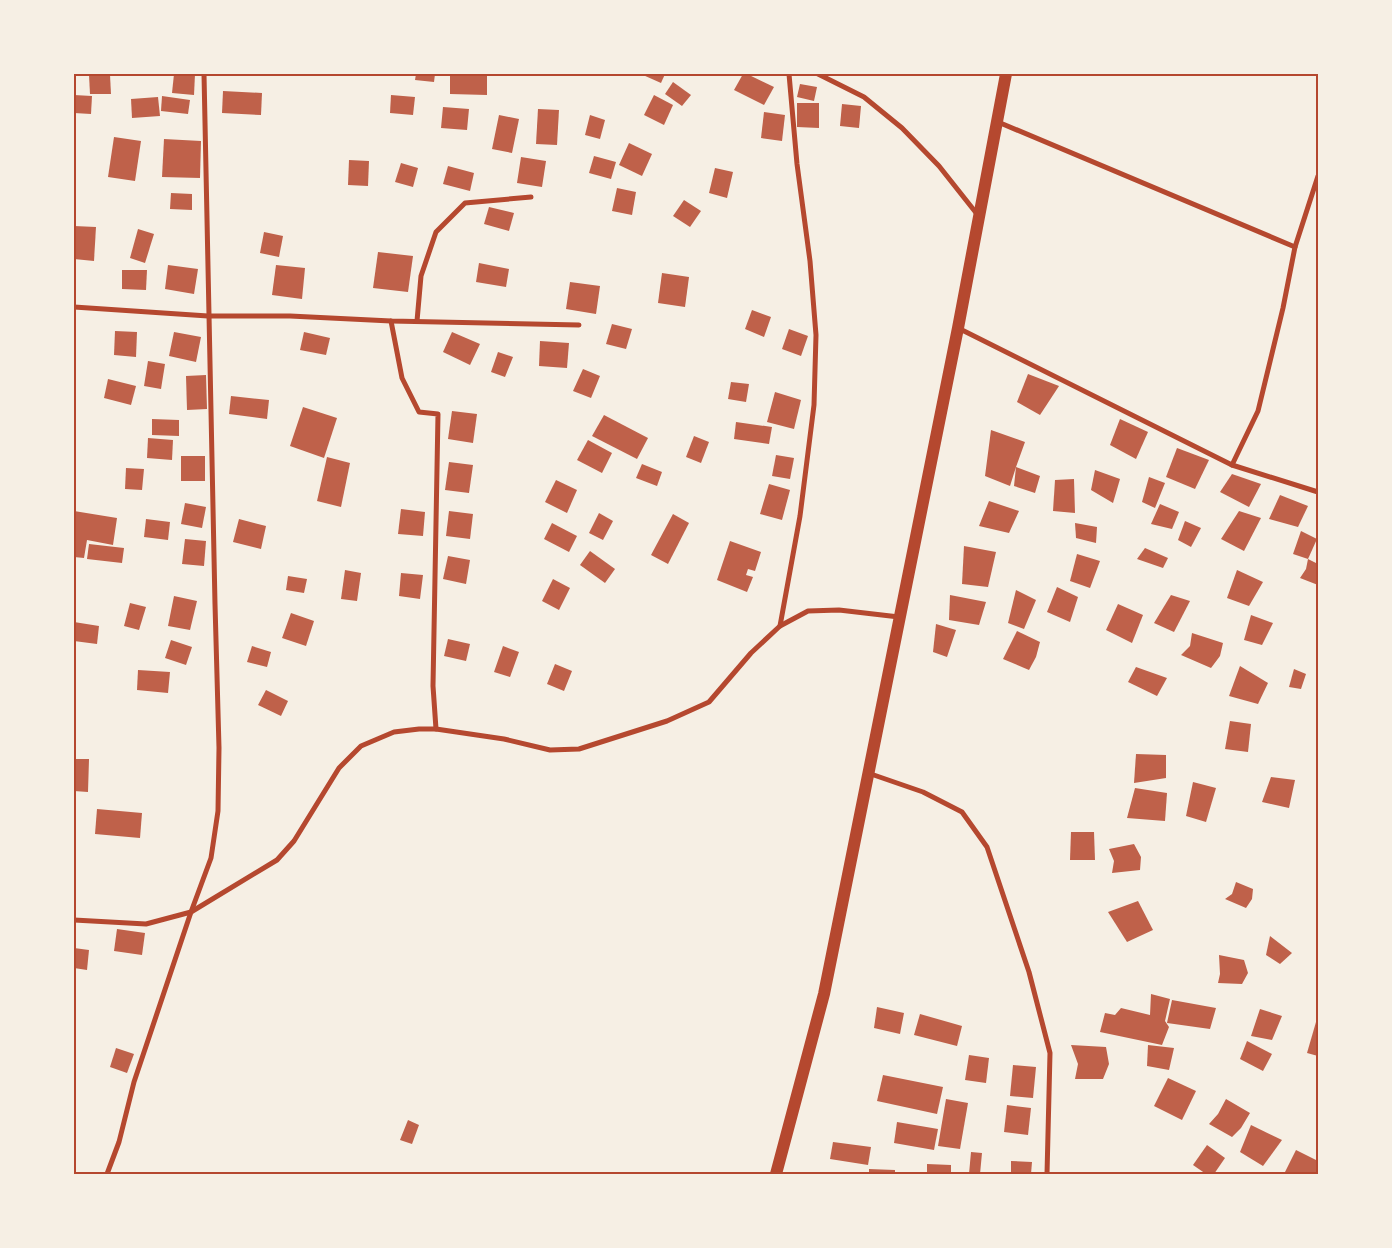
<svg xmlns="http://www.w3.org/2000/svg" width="1392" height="1248" font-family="Poppins,sans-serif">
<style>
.building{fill:#bf614a}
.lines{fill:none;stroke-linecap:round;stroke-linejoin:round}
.minor{stroke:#b5482f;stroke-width:5}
.primary{stroke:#b5482f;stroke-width:12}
.neatline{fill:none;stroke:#b5482f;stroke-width:2}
</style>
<rect width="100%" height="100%" fill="#f6efe4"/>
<g class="building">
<polygon points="174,74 195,74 194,95 172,93"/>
<polygon points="416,74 435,74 434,82 415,80"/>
<polygon points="643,74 665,74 661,83 643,75"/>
<polygon points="743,74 747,74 774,87 764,105 734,90"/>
<polygon points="89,75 110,75 111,94 90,94"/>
<polygon points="450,76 487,76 487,95 450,94"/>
<polygon points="673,82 691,95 682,106 665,94"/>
<polygon points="800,84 817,87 814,101 797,97"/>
<polygon points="223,91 262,93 261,115 222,113"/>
<polygon points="74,95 92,96 91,114 74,113"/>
<polygon points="391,95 415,97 413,115 390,113"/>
<polygon points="654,95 673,105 664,125 644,115"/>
<polygon points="162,96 190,100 188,114 161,111"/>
<polygon points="158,97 160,116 132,118 131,99"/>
<polygon points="797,103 819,103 819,128 797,127"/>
<polygon points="842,104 861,106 859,128 840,126"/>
<polygon points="443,107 469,109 467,130 441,128"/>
<polygon points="538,109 559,110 557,145 536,144"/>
<polygon points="764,112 785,115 782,141 761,138"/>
<polygon points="499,115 519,119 512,153 492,149"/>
<polygon points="590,115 605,120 600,139 585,135"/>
<polygon points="114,137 141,141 135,181 108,177"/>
<polygon points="164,139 201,141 200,178 162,177"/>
<polygon points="629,143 652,154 642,176 619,165"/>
<polygon points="594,156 616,162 611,179 589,173"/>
<polygon points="521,157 546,161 542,187 517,183"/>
<polygon points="349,160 369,161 368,186 348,185"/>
<polygon points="401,163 418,168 413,187 395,182"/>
<polygon points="448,166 474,173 470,191 443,184"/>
<polygon points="715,168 733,172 727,198 709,193"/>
<polygon points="617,188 636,192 632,215 612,211"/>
<polygon points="171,193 192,194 192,210 170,209"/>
<polygon points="684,200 701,211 690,227 673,216"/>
<polygon points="489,207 514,213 509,231 484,224"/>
<polygon points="74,226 96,227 94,261 74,259"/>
<polygon points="138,229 154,234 145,263 130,258"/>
<polygon points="264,232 283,236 279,257 260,253"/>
<polygon points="378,252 413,256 408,292 373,288"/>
<polygon points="479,263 509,269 506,287 476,282"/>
<polygon points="168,265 198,269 194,294 165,289"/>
<polygon points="276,265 305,268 302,299 272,295"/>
<polygon points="122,270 147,270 146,290 122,289"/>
<polygon points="662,273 689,277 685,307 658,303"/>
<polygon points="570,282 600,286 596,314 566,309"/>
<polygon points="752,310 771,317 764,337 745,329"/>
<polygon points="612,324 632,329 626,349 606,344"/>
<polygon points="789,329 808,336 801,356 782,349"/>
<polygon points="115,331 137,332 136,357 114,355"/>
<polygon points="174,332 201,337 196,362 169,356"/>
<polygon points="304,332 330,338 326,355 300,350"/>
<polygon points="452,332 480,344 470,365 443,352"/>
<polygon points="540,341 569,343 567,368 539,366"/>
<polygon points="498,352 513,357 505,377 491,372"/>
<polygon points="148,361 165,364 161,389 144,386"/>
<polygon points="583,369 600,376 591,398 573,391"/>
<polygon points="1028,374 1059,386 1040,415 1017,402"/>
<polygon points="206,375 207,409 187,410 186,376"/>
<polygon points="108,379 136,386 131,405 104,398"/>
<polygon points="731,382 749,384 746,402 728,399"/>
<polygon points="775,392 801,400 794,429 767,422"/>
<polygon points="231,396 269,400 267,419 229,414"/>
<polygon points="303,407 337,418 324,458 290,446"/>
<polygon points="452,411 477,414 473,443 448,439"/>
<polygon points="604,415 648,438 637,459 592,436"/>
<polygon points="152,419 179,420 179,436 152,435"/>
<polygon points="1120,419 1148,432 1136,459 1110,445"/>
<polygon points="736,422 772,427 769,444 734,439"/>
<polygon points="991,430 1025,442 1016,467 1040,476 1035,493 1014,486 1016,467 1010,486 985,476"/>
<polygon points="694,436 709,442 701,463 686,457"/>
<polygon points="148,438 173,440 172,460 147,458"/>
<polygon points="588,440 612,453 602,473 577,460"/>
<polygon points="1177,448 1209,460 1195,489 1166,477"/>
<polygon points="776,455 794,458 790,479 772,476"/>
<rect x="181" y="456" width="24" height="25"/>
<polygon points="327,457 350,463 341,507 317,501"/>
<polygon points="449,462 473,465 469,493 445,490"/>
<polygon points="642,464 662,472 657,486 636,478"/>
<polygon points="126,468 144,469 142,490 125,489"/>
<polygon points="1095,470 1120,479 1113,503 1091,490"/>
<polygon points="1232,474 1261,484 1249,507 1220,492"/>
<polygon points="1149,477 1165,483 1155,508 1142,502"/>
<polygon points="1074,479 1075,513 1053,511 1055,480"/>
<polygon points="556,480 577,490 567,513 545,502"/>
<polygon points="769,484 790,490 782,520 760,514"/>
<polygon points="1280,495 1308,506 1298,527 1269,519"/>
<polygon points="989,501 1019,511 1009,533 979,526"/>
<polygon points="185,503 206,507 202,528 181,524"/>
<polygon points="1160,504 1179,512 1172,529 1151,524"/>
<polygon points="401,509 425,512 423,536 398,534"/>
<polygon points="74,511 117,518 113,545 87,540 84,558 74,557"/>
<polygon points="449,511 473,514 470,539 446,536"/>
<polygon points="1239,511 1261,518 1244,551 1221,539"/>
<polygon points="599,513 613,521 603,540 589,533"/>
<polygon points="673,514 689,523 668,564 651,555"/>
<polygon points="146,519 170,522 168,540 144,537"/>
<polygon points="239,519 266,526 261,549 233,542"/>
<polygon points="1185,521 1201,528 1191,547 1178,540"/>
<polygon points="552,523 577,536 569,552 544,539"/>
<polygon points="1075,523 1097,527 1096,543 1076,538"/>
<polygon points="1301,531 1317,539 1308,559 1293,554"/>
<polygon points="185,539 206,541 204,566 182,564"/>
<polygon points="730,541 761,552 755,571 748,569 746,575 753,577 747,592 717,580"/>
<polygon points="89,544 124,548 122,563 87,559"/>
<polygon points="964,546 996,552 988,587 962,584"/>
<polygon points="1145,548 1168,558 1163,568 1137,559"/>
<polygon points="590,551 615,569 605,583 580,565"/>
<polygon points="1077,554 1100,561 1090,588 1070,581"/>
<polygon points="448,556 470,560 466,584 443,579"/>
<polygon points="1308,559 1318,564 1318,585 1300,578 1306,569"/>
<polygon points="345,570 361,573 357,601 341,599"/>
<polygon points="1237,570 1263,582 1249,606 1227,598"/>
<polygon points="401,573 423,575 420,599 399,596"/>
<polygon points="288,576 307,579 304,593 286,590"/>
<polygon points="553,579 570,588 559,610 542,601"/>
<polygon points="1057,587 1078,597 1070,622 1047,612"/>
<polygon points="1016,590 1036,600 1024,629 1008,623"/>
<polygon points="950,595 986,602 979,625 949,620"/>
<polygon points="1171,595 1190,601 1174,632 1154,623"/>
<polygon points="174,596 197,601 190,630 168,626"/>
<polygon points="130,603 146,607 139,630 124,626"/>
<polygon points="1118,604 1143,615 1132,643 1106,630"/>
<polygon points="291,613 314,621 306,646 282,638"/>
<polygon points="1251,615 1273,623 1262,645 1244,640"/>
<polygon points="74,622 99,626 97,644 74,641"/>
<polygon points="936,624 956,630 947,657 933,652"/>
<polygon points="1017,631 1040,642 1036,657 1029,670 1003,659"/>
<polygon points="1192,633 1223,643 1220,656 1211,668 1181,655 1190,646"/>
<polygon points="448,639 470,644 466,661 444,656"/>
<polygon points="171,640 192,647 186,665 165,658"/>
<polygon points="252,646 271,652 267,667 247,662"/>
<polygon points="503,646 519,652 510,677 494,672"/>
<polygon points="555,664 572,671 564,691 547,684"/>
<polygon points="1240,666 1268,683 1258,704 1229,696"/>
<polygon points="1136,667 1167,678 1157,696 1128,682"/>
<polygon points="1294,669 1306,674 1301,689 1289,687"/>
<polygon points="138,670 170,672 168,693 137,690"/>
<polygon points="266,690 288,701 281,716 258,705"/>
<polygon points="1230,721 1251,724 1248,752 1225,749"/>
<polygon points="1136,754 1166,755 1166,778 1134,783"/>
<polygon points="74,759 89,759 88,792 74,791"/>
<polygon points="1271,777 1295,780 1289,808 1262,802"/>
<polygon points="1193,782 1216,788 1206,822 1186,816"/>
<polygon points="1135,788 1167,793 1165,821 1127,818"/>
<polygon points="97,809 142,813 140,838 95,834"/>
<polygon points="1071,832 1094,832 1095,860 1070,860"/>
<polygon points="1134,844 1141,857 1140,870 1112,873 1114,861 1109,849"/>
<polygon points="1236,882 1253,889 1252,899 1246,908 1225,899 1232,894"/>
<polygon points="1138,901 1153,930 1127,942 1108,912"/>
<polygon points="117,929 145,933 142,955 114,951"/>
<polygon points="1270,936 1292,953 1280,964 1266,955"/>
<polygon points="74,948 89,950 87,970 74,968"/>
<polygon points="1219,955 1244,960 1248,973 1242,984 1218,983 1220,974"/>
<polygon points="1151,994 1170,999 1165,1021 1169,1027 1162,1045 1100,1032 1105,1013 1115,1015 1121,1008 1150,1015"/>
<polygon points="1172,1000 1216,1008 1210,1029 1167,1023"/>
<polygon points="877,1007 904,1013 900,1034 874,1028"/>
<polygon points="1260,1009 1282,1016 1272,1040 1251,1036"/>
<polygon points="920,1014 962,1026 957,1046 914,1035"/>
<polygon points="1316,1022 1318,1023 1318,1056 1307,1053"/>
<polygon points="1247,1041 1272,1054 1263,1071 1240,1059"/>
<polygon points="1071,1045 1106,1047 1109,1064 1103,1079 1075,1079 1078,1064"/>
<polygon points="1148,1045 1174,1048 1169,1070 1147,1066"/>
<polygon points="116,1048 134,1054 127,1073 110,1067"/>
<polygon points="969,1055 989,1058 986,1083 965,1080"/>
<polygon points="1013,1065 1036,1067 1033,1098 1010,1096"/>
<polygon points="883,1075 943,1087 937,1114 877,1101"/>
<polygon points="1168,1078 1196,1091 1182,1120 1154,1106"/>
<polygon points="946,1099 968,1103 960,1149 938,1146"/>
<polygon points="1226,1099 1250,1113 1241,1128 1232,1137 1209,1124 1218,1114"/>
<polygon points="1007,1105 1031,1108 1028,1135 1004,1132"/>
<polygon points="408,1120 419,1125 412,1144 400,1140"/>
<polygon points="897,1122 938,1129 934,1150 894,1143"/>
<polygon points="1251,1125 1282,1140 1263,1166 1240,1152"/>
<polygon points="833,1142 871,1147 868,1165 830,1159"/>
<polygon points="1207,1145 1225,1158 1214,1174 1206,1174 1193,1165"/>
<polygon points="1296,1150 1318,1161 1318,1172 1317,1174 1284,1174"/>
<polygon points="971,1152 982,1153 980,1174 969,1174"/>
<polygon points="1011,1161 1032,1162 1031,1174 1011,1174"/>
<polygon points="927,1164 951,1165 951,1174 927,1174"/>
<polygon points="869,1169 895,1170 895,1174 869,1174"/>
</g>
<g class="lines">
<g class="minor">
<polyline points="818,74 864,97 902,128 939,166 977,214"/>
<polyline points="998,122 1295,247"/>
<polyline points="74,307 208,316 290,316 391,321 579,325"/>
<polyline points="391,321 402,378 419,412 438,414 433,686 436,729"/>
<polyline points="417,321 421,276 436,232 465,203 531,197"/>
<polyline points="958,328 1232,465 1318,492"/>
<polyline points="1232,465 1258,411 1283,308 1295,247 1318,176"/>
<polyline points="780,626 800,516 814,405 816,335 810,261 797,164 789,74"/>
<polyline points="868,773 923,792 962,812 987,847 1029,972 1050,1053 1047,1174"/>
<polyline points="74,920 146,924 191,912 277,860 294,841 339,768 361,746 394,732 419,729 436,729 504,739 550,750 579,749 667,721 709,702 751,653 780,626 808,611 839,610 899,617"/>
<polyline points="107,1174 119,1142 134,1082 191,912 211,858 218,811 219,748 215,604 204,74"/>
</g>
<polyline class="primary" points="776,1174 824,994 958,328 1006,74"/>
</g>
<rect width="1392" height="1248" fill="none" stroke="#f6efe4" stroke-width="150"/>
<rect x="75" y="75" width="1242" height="1098" class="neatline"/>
</svg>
